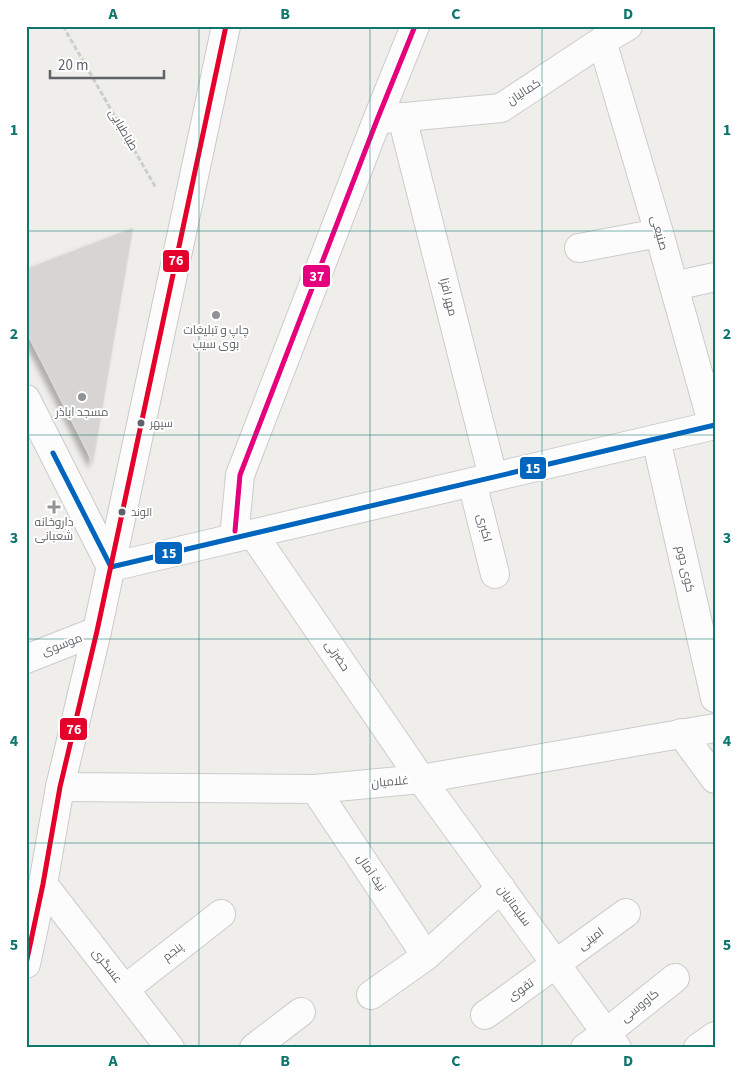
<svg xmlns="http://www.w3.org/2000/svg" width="741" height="1074" font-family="'Source Sans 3',Cairo,sans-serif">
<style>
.building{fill:#d6d5d3;stroke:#deddd9;filter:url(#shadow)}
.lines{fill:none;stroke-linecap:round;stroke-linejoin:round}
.minor-casing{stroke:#cbcccc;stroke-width:30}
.tertiary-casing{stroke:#cbcccc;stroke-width:30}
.secondary-casing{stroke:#cacacb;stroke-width:30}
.path{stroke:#cacfcc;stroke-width:3;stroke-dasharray:5 2.5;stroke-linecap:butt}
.minor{stroke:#fdfcfc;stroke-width:28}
.tertiary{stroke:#fdfcfc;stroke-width:28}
.secondary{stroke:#fdfcfc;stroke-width:28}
.bus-1-casing{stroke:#fff;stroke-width:9}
.bus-2-casing{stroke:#fff;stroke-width:9}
.bus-3-casing{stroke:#fff;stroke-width:9}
.bus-1{stroke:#0065bd;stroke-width:5}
.bus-2{stroke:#e5007d;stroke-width:5}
.bus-3{stroke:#e4002b;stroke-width:5}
.grid{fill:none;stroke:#0f766e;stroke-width:1;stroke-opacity:0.55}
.poi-dot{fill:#919496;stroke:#fff;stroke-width:2}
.bus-dot{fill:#5f6368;stroke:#fff;stroke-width:2}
.labels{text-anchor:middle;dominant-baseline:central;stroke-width:4;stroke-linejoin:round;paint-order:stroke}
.bus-label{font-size:11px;fill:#5f6368;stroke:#fff;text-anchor:start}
.street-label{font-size:12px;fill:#5f6368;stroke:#fff}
.poi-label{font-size:12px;fill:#5f6368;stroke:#fff}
.line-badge{stroke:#fff;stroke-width:2}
.badge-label{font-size:14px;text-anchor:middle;font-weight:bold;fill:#fff}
.neatline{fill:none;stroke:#0f766e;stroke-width:2}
.grid-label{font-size:16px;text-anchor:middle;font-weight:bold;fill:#0f766e}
</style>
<defs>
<filter id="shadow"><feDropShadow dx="-4.5" dy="4.5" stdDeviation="2.5" flood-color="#0004"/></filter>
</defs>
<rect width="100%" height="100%" fill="#efeeea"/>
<polygon class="building" points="133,228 93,463 26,331 26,269"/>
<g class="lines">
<defs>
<g id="minor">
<polyline points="602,41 659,233 713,426"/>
<polyline points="402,117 493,477"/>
<polyline points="384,119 501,108 602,41 628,26"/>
<polyline points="579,248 659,233"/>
<polyline points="674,286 715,277"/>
<polyline points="26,399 111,567"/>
<polyline points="656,439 715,698"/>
<polyline points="472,482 495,574"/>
<polyline points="253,534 421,779 617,1048"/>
<polyline points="234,538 240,475 377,120 415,26"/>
<polyline points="26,659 97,631"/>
<polyline points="681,733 715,779"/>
<polyline points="60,787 315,789 421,779 715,728"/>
<polyline points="315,789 426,956"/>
<polyline points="43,884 170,1048"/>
<polyline points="125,989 221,914"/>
<polyline points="371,995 426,956 501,888"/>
<polyline points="485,1015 626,913"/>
<polyline points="254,1048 301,1012"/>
<polyline points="585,1048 606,1033 675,978"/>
<polyline points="698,1048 715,1036"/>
</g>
<polyline id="tertiary" points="111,567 715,425"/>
<polyline id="secondary" points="26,964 43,884 60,787 97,631 226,26"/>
</defs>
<use href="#minor" class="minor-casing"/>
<use href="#tertiary" class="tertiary-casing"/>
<use href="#secondary" class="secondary-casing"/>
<polyline class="path" points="63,26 156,188"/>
<use href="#minor" class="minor"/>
<use href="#tertiary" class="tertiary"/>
<use href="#secondary" class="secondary"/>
<defs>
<polyline id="bus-1" points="53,453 111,567 715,425"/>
<polyline id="bus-2" points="235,531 240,475 377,120 415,26"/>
<polyline id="bus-3" points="26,964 43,884 60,787 97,631 226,26"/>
</defs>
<use href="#bus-1" class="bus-1-casing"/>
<use href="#bus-2" class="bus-2-casing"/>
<use href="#bus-3" class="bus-3-casing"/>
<use href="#bus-1" class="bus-1"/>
<use href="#bus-2" class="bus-2"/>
<use href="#bus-3" class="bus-3"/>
</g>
<path class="grid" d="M 199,26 L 199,1048M 370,26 L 370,1048M 542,26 L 542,1048M 26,231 L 715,231M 26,435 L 715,435M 26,639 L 715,639M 26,843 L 715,843"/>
<g class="poi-dot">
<circle cx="216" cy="315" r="5"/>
<circle cx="82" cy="397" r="5"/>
<path d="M51.5 499.5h5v5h5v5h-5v5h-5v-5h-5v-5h5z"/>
</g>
<g class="bus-dot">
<circle cx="141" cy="423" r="4.5"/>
<circle cx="122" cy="512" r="4.5"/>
</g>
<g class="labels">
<g class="bus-label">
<text x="150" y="423">سپهر</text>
<text x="131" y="512">الوند</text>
</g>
<g class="street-label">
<text transform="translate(524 92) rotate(-33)">کمالیان</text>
<text transform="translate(123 130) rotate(60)">طباطبایی</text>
<text transform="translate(659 233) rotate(74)">صنیعی</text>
<text transform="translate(448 297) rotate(76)">مهر افزا</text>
<text transform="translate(484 528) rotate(76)">اکبری</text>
<text transform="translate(685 569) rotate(77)">کوی دوم</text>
<text transform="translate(62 645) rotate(-21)">موسوی</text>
<text transform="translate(337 656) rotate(56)">حضرتی</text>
<text transform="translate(390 782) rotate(-5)">غلامیان</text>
<text transform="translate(371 873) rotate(56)">نیک آمال</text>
<text transform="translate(514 906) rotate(54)">سلیمانیان</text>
<text transform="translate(591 939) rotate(-37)">امینی</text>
<text transform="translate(173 952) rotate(-38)">پنجم</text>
<text transform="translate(107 966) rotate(52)">عسگری</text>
<text transform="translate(521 990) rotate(-35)">تقوی</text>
<text transform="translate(640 1006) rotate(-39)">کاووسی</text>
</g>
<g class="poi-label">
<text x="216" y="330">چاپ و تبلیغات<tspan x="216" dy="14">بوی سیب</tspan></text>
<text x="82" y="412">مسجد اباذر</text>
<text x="54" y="522">داروخانه<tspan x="54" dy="14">شعبانی</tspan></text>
</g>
</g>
<g class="line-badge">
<rect x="162" y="249" width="28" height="24" rx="5" fill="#e4002b"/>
<rect x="302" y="264" width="29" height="24" rx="5" fill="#e5007d"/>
<rect x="519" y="456" width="28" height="24" rx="5" fill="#0065bd"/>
<rect x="154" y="541" width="29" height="24" rx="5" fill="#0065bd"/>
<rect x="59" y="717" width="29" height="24" rx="5" fill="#e4002b"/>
</g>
<g class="badge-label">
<text x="176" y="265">76</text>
<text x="317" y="281">37</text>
<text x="533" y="473">15</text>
<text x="169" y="558">15</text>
<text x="74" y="734">76</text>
</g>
<rect width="741" height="1074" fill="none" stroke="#ffffff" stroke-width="55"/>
<path d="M50 70v8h114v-8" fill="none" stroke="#5f6368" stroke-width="2.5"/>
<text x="58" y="70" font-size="15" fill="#5f6368" stroke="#ffffff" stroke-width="4" paint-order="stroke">20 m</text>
<rect x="28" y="28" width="686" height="1018" class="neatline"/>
<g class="grid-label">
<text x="113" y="19">A</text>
<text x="285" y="19">B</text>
<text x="456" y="19">C</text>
<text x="628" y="19">D</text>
<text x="14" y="135">1</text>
<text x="727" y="135">1</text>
<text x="14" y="339">2</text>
<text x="727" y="339">2</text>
<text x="14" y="543">3</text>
<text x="727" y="543">3</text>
<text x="14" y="746">4</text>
<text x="727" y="746">4</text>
<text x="14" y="950">5</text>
<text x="727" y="950">5</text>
<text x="113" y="1066">A</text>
<text x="285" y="1066">B</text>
<text x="456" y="1066">C</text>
<text x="628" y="1066">D</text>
</g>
</svg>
